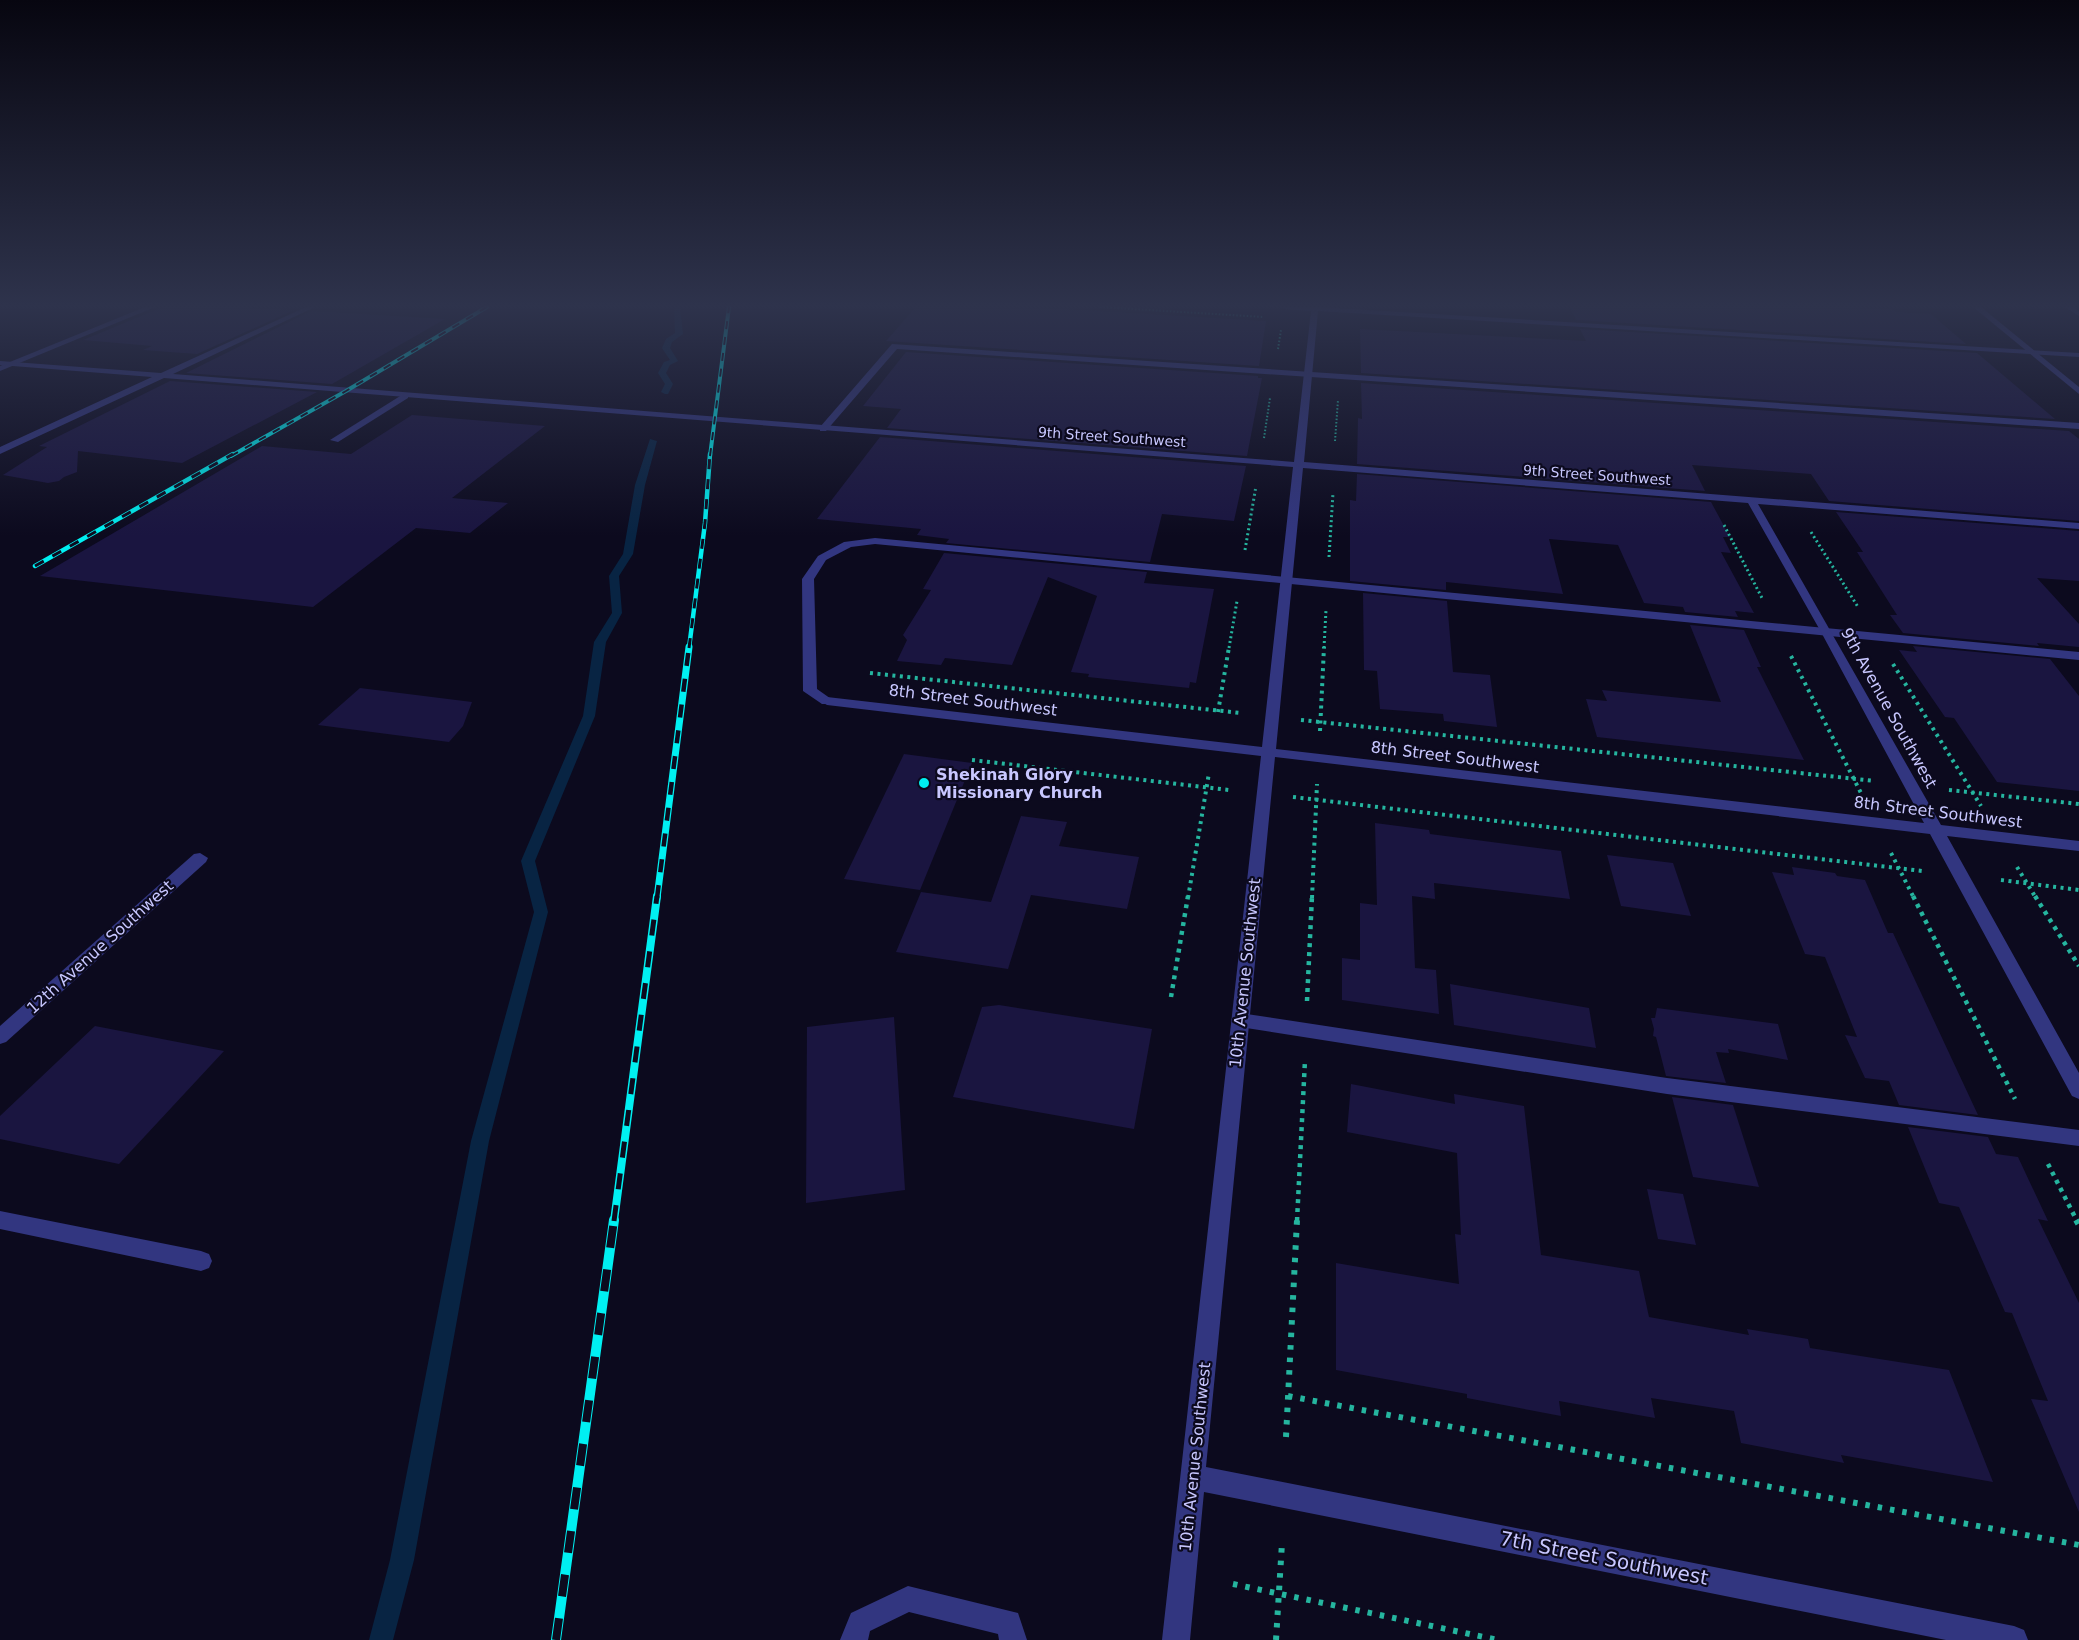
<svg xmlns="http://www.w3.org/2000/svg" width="2079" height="1640" font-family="'DejaVu Sans',sans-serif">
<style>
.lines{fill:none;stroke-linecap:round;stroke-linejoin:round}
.stream{fill:#082443;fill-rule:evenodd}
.building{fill:#1a1540}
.path-far4{stroke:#25b59f;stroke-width:2;stroke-dasharray:1.5 2;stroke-linecap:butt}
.path-far3{stroke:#25b59f;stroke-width:3;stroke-dasharray:2 3;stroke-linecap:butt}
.path-far2{stroke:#25b59f;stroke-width:4;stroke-dasharray:3 4.5;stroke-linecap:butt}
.path-far1{stroke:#25b59f;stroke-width:4.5;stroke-dasharray:4 5;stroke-linecap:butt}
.path{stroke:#25b59f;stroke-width:6;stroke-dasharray:4.5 8;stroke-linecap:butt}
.service{fill:#323680;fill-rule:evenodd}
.minor{fill:#323680;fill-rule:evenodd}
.tertiary{fill:#323680;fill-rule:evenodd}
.rail-far4-casing{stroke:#00f0f2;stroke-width:4}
.rail-far3-casing{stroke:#00f0f2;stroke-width:4.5}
.rail-far2-casing{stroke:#00f0f2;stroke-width:7}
.rail-far1-casing{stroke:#00f0f2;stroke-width:8}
.rail-casing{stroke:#00f0f2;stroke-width:10}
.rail-far4{stroke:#0c0a1e;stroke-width:2;stroke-dasharray:8;stroke-linecap:butt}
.rail-far3{stroke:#0c0a1e;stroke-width:3;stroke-dasharray:10;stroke-linecap:butt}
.rail-far2{stroke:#0c0a1e;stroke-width:4.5;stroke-dasharray:13;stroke-linecap:butt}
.rail-far1{stroke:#0c0a1e;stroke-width:5;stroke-dasharray:16;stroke-linecap:butt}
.rail{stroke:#0c0a1e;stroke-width:8;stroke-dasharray:22;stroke-linecap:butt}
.poi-dot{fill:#00f0f2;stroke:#0c0a1e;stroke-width:2}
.labels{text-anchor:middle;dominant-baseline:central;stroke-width:4.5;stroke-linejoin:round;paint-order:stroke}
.far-street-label{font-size:14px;fill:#c8c7ff;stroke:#0c0a1e}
.street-label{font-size:16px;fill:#c8c7ff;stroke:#0c0a1e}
.poi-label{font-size:16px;font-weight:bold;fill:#c8c7ff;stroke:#0c0a1e;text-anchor:start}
.near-street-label{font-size:20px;fill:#c8c7ff;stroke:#0c0a1e}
</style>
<rect width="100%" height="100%" fill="#0c0a1e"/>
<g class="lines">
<g class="stream">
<polygon points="674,307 680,307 683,334 672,342 670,348 678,361 670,365 666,373 673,384 668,394 665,394 661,392 665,384 658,373 664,362 670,360 662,348 666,339 675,333"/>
<polygon points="650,439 657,441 645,485 633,554 619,576 622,613 606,642 595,716 535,861 548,912 489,1141 414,1560 393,1640 369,1640 390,1560 471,1141 534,912 521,861 583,716 594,642 612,613 609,576 623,554 635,485"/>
</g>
</g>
<g class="building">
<polygon points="163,307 238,307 294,310 197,354 143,350 152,346 83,340"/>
<polygon points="916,307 1047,308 1266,321 1259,366 886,341"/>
<polygon points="1570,307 1851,307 1892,309 1896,312 1931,314 1966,344 1576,320"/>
<polygon points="311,311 445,319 332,384 186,373"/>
<polygon points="1360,329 1586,341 1580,329 1977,353 2055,419 1361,373"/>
<polygon points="906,352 1258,376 1258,378 1262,378 1247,456 887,428 901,409 863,406"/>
<polygon points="170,381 317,392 182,463 78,451 77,472 64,477 59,481 48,483 3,475 47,447 39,446"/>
<polygon points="1361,383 2069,431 2079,439 2079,521 1829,501 1811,474 1692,465 1705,491 1357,464 1358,418 1362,419"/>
<polygon points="412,415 545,426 452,498 508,503 470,533 416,528 313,607 40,576 262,446 351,454"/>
<polygon points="880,437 1246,466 1234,521 1162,514 1150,562 946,543 949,539 917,535 921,529 817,519"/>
<polygon points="1357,474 1711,502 1730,537 1723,537 1731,553 1721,552 1754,613 1735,611 1738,617 1685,612 1683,607 1644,603 1618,545 1549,539 1563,594 1446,582 1446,590 1350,581 1350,500 1356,501"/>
<polygon points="1836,512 2079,531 2079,581 2037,578 2079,624 2079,647 2037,643 2039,646 1903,633 1890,615 1897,615 1857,552 1863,552"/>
<polygon points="944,553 1147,572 1144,583 1214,589 1196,683 1190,682 1189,688 1088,677 1089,674 1071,672 1097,596 1048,577 1012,665 945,658 941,665 897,661 907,640 903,635 931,590 923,589"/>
<polygon points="1363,593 1447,601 1453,672 1490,675 1497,727 1444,721 1443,714 1380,709 1377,671 1364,670"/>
<polygon points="1690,625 1744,630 1761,667 1757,667 1804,760 1597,737 1586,699 1607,701 1602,690 1721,702"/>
<polygon points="1913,646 2050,659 2079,696 2079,791 1997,782 1954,718 1945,717 1899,650 1917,652"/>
<polygon points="360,688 472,702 463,726 449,742 318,725"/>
<polygon points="904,754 972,763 920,890 844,879"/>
<polygon points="1021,816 1067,822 1059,846 1139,857 1127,909 1031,895 1008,969 896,952 921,892 991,902"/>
<polygon points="1375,823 1429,830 1430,834 1561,851 1570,899 1434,883 1435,899 1412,896 1415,968 1436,970 1439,1014 1342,1000 1342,958 1360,960 1360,903 1377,905"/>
<polygon points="1607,855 1673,863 1691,916 1621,906"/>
<polygon points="1792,867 1835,873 1837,876 1865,880 1888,933 1893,933 1978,1115 1899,1105 1889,1081 1865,1078 1845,1035 1857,1037 1825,957 1805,954 1772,872 1794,875"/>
<polygon points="1450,984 1589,1008 1596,1048 1454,1025"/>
<polygon points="999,1005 1152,1029 1134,1129 953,1097 982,1007"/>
<polygon points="1657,1008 1778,1024 1788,1060 1728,1049 1729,1053 1716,1052 1726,1083 1666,1076 1656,1037 1653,1036 1654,1029 1651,1018 1655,1018"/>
<polygon points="894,1017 905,1190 806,1203 807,1027"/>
<polygon points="95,1026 224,1051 119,1164 0,1139 0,1116"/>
<polygon points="1351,1084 1455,1104 1454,1094 1524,1106 1541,1255 1639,1271 1649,1317 1749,1335 1747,1329 1808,1339 1810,1348 1949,1370 1993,1482 1841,1455 1844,1463 1741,1443 1734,1411 1651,1398 1655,1418 1559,1401 1561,1416 1467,1398 1467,1394 1336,1370 1336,1263 1459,1284 1455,1234 1461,1235 1457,1153 1347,1132"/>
<polygon points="1672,1097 1733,1105 1759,1187 1693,1177"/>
<polygon points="1908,1127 1988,1137 1996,1154 2018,1157 2048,1221 2038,1219 2079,1303 2079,1512 2031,1399 2048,1401 2012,1313 2005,1312 1959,1207 1939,1203"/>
<polygon points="1647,1189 1683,1194 1696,1245 1658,1239"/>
</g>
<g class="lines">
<g class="path-far4">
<polyline points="1100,307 1264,317"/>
<polyline points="1278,349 1281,330"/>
<polyline points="1264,438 1270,398"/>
<polyline points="1335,441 1338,400"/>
</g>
<g class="path-far3">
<polyline points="1724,525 1762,598"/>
<polyline points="1811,532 1858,607"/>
<polyline points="1245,550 1256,486"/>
<polyline points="1329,557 1333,493"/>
<polyline points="1229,648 1237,601"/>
<polyline points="1324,648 1326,610"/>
</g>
<g class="path-far2">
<polyline points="1791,656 1861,793"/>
<polyline points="1893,664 1981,806"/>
<polyline points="870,673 1241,713"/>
<polyline points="1218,712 1229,647"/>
<polyline points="1301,720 1875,781"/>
<polyline points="1320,731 1324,647"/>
<polyline points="972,760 1229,790"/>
<polyline points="1949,790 2079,804"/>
<polyline points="1293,797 1922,871"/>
<polyline points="1891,853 1914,898"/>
<polyline points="2017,867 2036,898"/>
<polyline points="2001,880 2079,890"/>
<polyline points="1188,898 1209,773"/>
<polyline points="1312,898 1317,784"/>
</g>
<g class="path-far1">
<polyline points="1913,896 2015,1099"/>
<polyline points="2035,896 2079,966"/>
<polyline points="1171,997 1188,896"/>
<polyline points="1307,1001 1312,896"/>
<polyline points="2048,1164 2077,1221"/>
<polyline points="1297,1221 1305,1060"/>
</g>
<g class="path">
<polyline points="2076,1220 2079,1225"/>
<polyline points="1288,1396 2079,1545"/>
<polyline points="1286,1437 1297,1220"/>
<polyline points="1233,1584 1498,1640"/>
<polyline points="1276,1640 1282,1543"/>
</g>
<g class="service">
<polygon points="145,307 155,307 0,371 0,366"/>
<polygon points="2065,307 2073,307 2079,311 2079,316"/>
<polygon points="892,344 2079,423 2079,429 897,349 826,431 820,431 820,427"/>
<polygon points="405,393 408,394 408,398 338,442 330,440"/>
<polygon points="875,538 2079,652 2079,660 875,544 851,547 826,560 814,579 817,689 834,701 832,704 822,704 803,691 802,579 818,556 844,542"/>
<polygon points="1240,1013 1667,1078 2079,1130 2079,1146 1667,1094 1240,1027 1234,1025 1231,1020 1234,1015"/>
<polygon points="908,1586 1018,1613 1027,1640 999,1640 998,1634 909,1612 870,1631 868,1640 840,1640 851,1613"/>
</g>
<g class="minor">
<path d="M 306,307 L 315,307 L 173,374 L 1294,462 L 1311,311 L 1285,309 L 1282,307 L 1318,307 L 2079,353 L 2079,357 L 1318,311 L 1304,462 L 2079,523 L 2079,529 L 1758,504 L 1941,825 L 2079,841 L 2079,851 L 1947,836 L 2079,1073 L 2079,1099 L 2072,1096 L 1930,834 L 1275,757 L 1206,1467 L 2014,1626 L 2024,1630 L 2028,1640 L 1946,1640 L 1204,1492 L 1190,1640 L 1162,1640 L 1261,756 L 827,705 L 820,701 L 827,697 L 1262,747 L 1293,467 L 164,378 L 0,454 L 0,447 L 152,377 L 0,365 L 0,361 L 161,373 ZM 1303,468 L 1748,503 L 1821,632 L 1924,823 L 1276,749 Z"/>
<polygon points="200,853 208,858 206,862 6,1042 0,1044 0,1026 194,854"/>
<polygon points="0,1211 201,1251 209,1254 212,1261 209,1268 201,1271 0,1229"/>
</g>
<polygon class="tertiary" points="1973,307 1981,307 2079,387 2079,394"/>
<defs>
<g id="rail-far4">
<polyline points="231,456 346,391 487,307"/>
<polyline points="710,456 729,307"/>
</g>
<g id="rail-far3">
<polyline points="35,566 233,454"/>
<polyline points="689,648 705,523 710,454"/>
</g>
<polyline id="rail-far2" points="657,898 689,647"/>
<polyline id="rail-far1" points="614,1221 657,896"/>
<polyline id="rail" points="556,1640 614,1220"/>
</defs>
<use href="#rail-far4" class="rail-far4-casing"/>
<use href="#rail-far3" class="rail-far3-casing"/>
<use href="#rail-far2" class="rail-far2-casing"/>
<use href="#rail-far1" class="rail-far1-casing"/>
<use href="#rail" class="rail-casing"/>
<use href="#rail-far4" class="rail-far4"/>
<use href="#rail-far3" class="rail-far3"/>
<use href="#rail-far2" class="rail-far2"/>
<use href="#rail-far1" class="rail-far1"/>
<use href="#rail" class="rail"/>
</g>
<linearGradient id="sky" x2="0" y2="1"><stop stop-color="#070610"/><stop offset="0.57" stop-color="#2e334c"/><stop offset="1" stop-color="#2e334c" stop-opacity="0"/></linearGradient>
<rect width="2079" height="536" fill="url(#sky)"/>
<circle class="poi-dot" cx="924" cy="783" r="6"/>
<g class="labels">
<g class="far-street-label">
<text transform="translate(1112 437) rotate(4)">9th Street Southwest</text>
<text transform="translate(1597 475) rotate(4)">9th Street Southwest</text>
</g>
<g class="street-label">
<text transform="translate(973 700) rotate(7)">8th Street Southwest</text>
<text transform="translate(1889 708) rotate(61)">9th Avenue Southwest</text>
<text transform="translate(1455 757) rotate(7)">8th Street Southwest</text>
<text transform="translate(1938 812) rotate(7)">8th Street Southwest</text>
<text transform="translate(100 947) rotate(-42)">12th Avenue Southwest</text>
<text transform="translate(1245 973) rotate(-84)">10th Avenue Southwest</text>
<text transform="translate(1195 1457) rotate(-84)">10th Avenue Southwest</text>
</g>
<g class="poi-label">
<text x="936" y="774">Shekinah Glory<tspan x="936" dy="18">Missionary Church</tspan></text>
</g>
<g class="near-street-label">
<text transform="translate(1604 1558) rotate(11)">7th Street Southwest</text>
</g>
</g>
</svg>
